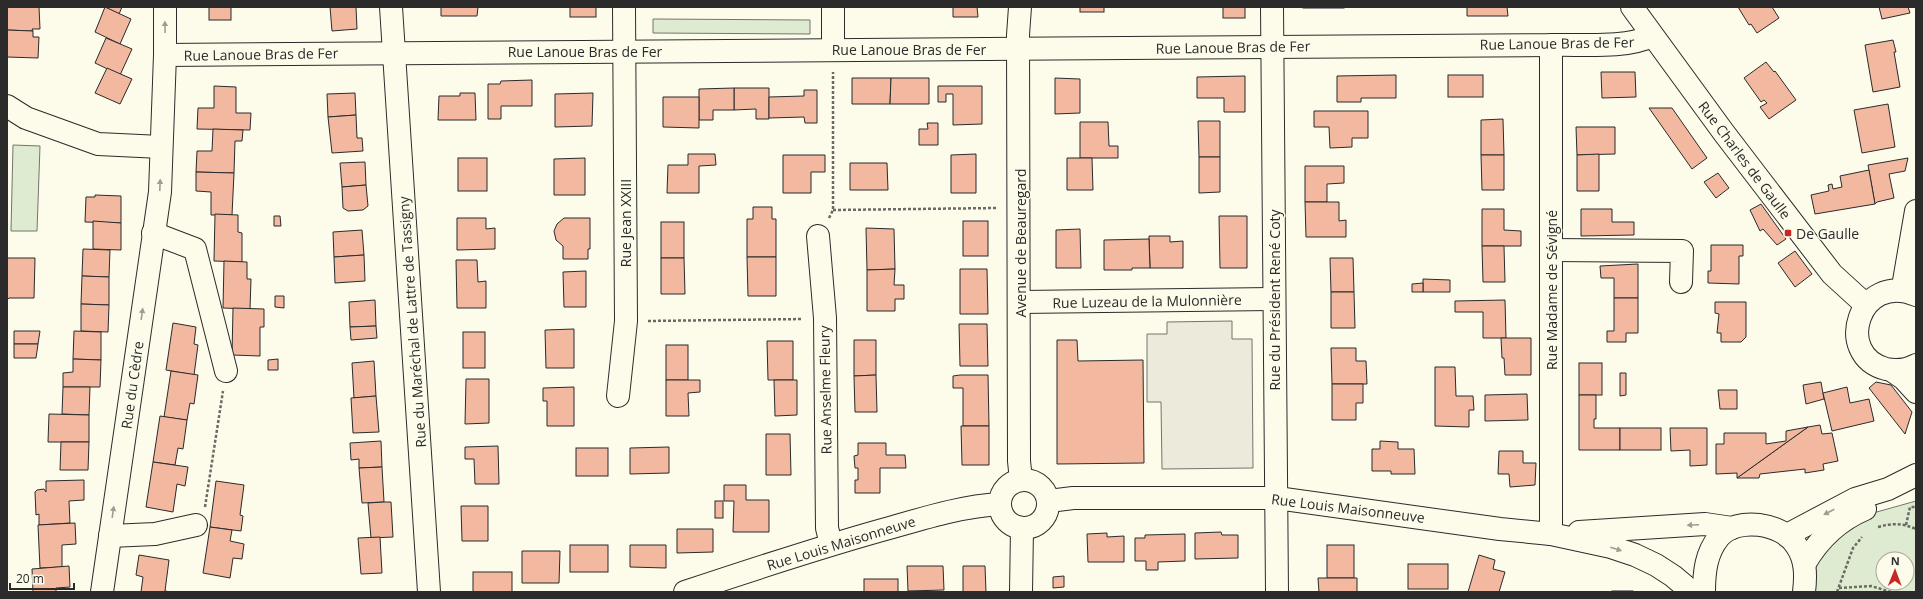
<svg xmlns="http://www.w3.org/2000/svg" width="1923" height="599" font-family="'Open Sans',sans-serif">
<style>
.green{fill:#deebd1;stroke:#74746e;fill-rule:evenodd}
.parking{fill:#eceadb;stroke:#74746e}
.building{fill:#f2b8a0;stroke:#2b2b2b}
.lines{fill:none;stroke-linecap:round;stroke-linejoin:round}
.minor-casing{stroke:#2b2b2b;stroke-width:24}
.path{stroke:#6a6964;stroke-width:2.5;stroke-dasharray:3 2;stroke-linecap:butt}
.minor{stroke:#fdfbea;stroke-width:22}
.oneway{fill:#9e9d94}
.poi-dot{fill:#c62828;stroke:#fdfbea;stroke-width:1.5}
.labels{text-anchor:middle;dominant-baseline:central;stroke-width:3;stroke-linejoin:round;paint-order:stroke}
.street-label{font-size:14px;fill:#2b2b2b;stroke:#fdfbea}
.poi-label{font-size:14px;fill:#2b2b2b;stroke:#fdfbea;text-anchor:start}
</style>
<rect width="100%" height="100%" fill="#fdfbea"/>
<g class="green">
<polygon points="653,19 810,20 810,34 653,33"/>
<polygon points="13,145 40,146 37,231 11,231"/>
<path d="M 1916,501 L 1916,592 L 1813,592 L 1814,565 L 1821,553 L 1866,515 ZM 1883,559 L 1907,559 L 1907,583 L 1883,583 Z"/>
</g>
<polygon class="parking" points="1232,321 1232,339 1252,339 1253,468 1162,469 1161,402 1147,402 1147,334 1167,334 1167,322"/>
<g class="building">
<polygon points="7,7 39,7 40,29 32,29 33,31 7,30"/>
<polygon points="104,7 122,7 119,14"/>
<polygon points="105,7 131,19 120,44 95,32"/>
<rect x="209" y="7" width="22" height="13"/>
<polygon points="330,7 356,7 357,29 332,31"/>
<polygon points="441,7 478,7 477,16 441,16"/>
<rect x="570" y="7" width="26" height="10"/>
<polygon points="953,7 977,7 978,17 953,17"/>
<rect x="1080" y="7" width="24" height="5"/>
<rect x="1223" y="7" width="22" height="11"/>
<rect x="1303" y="7" width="41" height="1"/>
<polygon points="1467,7 1507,7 1508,16 1467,16"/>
<polygon points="1738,7 1772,7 1779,18 1757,33 1751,24 1749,25"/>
<polygon points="1879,7 1908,7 1910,13 1882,19"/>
<polygon points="7,30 33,31 33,37 39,37 38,58 7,57"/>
<polygon points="106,38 132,49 120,75 95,63"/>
<polygon points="1893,40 1896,52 1894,52 1900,87 1873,92 1865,45"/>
<polygon points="1766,62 1774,72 1775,71 1796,100 1769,119 1760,107 1767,103 1764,100 1761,102 1744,78"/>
<polygon points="107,68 132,79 120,104 95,93"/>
<polygon points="1601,72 1635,72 1636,97 1602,98"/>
<polygon points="1396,75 1396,98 1361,98 1361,102 1337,102 1337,76"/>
<rect x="1448" y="75" width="35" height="22"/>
<polygon points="1245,76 1245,112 1224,112 1224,98 1197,98 1197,77"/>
<polygon points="852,78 891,78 890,104 852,104"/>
<polygon points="891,78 929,78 929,104 890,104"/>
<polygon points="1055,78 1080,79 1080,113 1055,114"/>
<polygon points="532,80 532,106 501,106 501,119 488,119 488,84 500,84 501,81"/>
<polygon points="214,86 236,87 236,113 251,113 250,130 197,129 198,108 214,108"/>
<polygon points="938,86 982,86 982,124 953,125 953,94 946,94 946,102 938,102"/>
<polygon points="734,88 769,88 769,119 756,119 756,109 734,110"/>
<polygon points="734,88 734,110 713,110 713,120 699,120 699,89"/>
<polygon points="804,90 817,90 817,123 805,123 804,117 769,118 769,97 804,96"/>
<polygon points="355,93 356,115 328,117 327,94"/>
<polygon points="460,93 475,93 476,120 438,120 439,96 460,96"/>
<polygon points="593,93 592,126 555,127 555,94"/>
<polygon points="663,97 699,97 699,128 663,127"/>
<polygon points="1888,104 1895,147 1862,153 1854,110"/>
<polygon points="1649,108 1672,108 1707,158 1692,169"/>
<polygon points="1314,111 1368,111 1368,138 1352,138 1352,147 1330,148 1329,127 1314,127"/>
<polygon points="356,115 357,138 362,138 363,151 332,153 328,117"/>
<polygon points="1503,119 1504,155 1481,155 1481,120"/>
<polygon points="1198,121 1220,121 1220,157 1199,157"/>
<polygon points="1080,122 1108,122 1109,146 1118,146 1118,158 1080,158"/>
<polygon points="927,123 938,123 938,145 919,145 919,129 928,129"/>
<polygon points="1576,127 1615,127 1615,154 1577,155"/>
<polygon points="213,129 243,130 242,141 235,141 234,173 196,172 197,151 212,151"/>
<polygon points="688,154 715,154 716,165 699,166 699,193 667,193 668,165 688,165"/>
<polygon points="976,154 976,193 951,193 951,155"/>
<polygon points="1599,154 1599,191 1577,191 1577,155"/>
<polygon points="783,155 825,155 825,172 811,172 811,193 783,193"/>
<polygon points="1481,155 1504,155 1504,190 1482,190"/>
<polygon points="1199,157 1220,157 1220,192 1199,193"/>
<rect x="458" y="158" width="29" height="33"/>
<polygon points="585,158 585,195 554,195 554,159"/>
<polygon points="1067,158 1092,158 1093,190 1067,190"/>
<polygon points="1908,158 1905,171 1889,174 1894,198 1877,202 1875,204 1868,165"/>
<polygon points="365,162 366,185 342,187 340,163"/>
<polygon points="850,163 887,163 888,190 850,190"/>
<polygon points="1305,166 1344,166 1344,183 1327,184 1327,202 1305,202"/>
<polygon points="1869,170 1875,204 1815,214 1811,195 1829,191 1828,185 1832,184 1833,189 1842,187 1840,176"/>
<polygon points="196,172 234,173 232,215 211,215 211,192 196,191"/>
<polygon points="1718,173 1729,188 1716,198 1704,182"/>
<polygon points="366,185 368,206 363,210 348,211 343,208 342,187"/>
<polygon points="95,195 121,196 121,223 85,222 86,197 95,197"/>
<polygon points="1305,202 1339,202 1339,221 1346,220 1346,237 1306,237"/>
<polygon points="1761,204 1786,239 1777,245 1763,229 1760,231 1750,210"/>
<polygon points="753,207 772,207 772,219 776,219 776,257 747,257 747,219 753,219"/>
<polygon points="1482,209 1504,209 1504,230 1521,231 1521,246 1482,246"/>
<polygon points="1581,209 1612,209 1612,222 1634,222 1634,235 1581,236"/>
<polygon points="215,214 238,215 238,232 242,233 242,262 214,261"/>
<polygon points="274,216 280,216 281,226 274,226"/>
<polygon points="1219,216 1247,216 1247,268 1220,268"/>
<polygon points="457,218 486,218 486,229 495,228 495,249 457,250"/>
<polygon points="564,218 590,218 590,249 588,249 588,259 563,259 563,246 556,240 554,231 557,224"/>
<polygon points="93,221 121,223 121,250 93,249"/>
<rect x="963" y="221" width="25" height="35"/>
<rect x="661" y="222" width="23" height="36"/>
<polygon points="866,228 894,229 895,269 867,270"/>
<polygon points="1080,229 1081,268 1056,268 1056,230"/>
<polygon points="362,230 364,255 334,257 333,232"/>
<polygon points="1149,236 1170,236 1170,242 1183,241 1183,268 1150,268"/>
<polygon points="1149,239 1150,268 1132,268 1132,270 1104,270 1104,240"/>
<polygon points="1711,245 1743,245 1743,256 1739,256 1739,284 1708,283 1708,271 1711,271"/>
<polygon points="1482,246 1504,246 1505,282 1483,282"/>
<polygon points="83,249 110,250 109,277 82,276"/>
<polygon points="1795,251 1812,274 1795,287 1778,263"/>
<polygon points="364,255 365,281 335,283 334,257"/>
<polygon points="747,257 776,257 776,296 748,296"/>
<polygon points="7,258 35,258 34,298 9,298 7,300"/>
<polygon points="661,258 684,258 685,294 661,294"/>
<polygon points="1330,258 1353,258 1354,292 1331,292"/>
<polygon points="456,260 477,260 478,282 486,281 486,308 457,308"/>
<polygon points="224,261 247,262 247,279 251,279 250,309 223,308"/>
<polygon points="1638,264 1638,298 1614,298 1614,278 1601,278 1600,266"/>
<polygon points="895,269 894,285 904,285 904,299 895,299 895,311 867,311 867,270"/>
<polygon points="960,269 987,269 988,314 960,314"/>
<polygon points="586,271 586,307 564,307 563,272"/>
<polygon points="82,276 109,277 109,305 81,304"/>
<polygon points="1423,279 1450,280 1450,292 1423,292"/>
<polygon points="1423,283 1423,292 1412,292 1412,284"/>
<polygon points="1331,292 1354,292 1355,328 1331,328"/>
<polygon points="275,296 284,296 284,308 275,307"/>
<polygon points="1614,298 1638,298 1638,333 1626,333 1626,342 1607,342 1607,331 1614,331"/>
<polygon points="375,300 376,326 350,327 349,302"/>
<polygon points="1505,300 1506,338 1483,338 1483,312 1455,312 1455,301"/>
<polygon points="1715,302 1746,302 1746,337 1741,342 1721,342 1721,333 1717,333 1719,314 1715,313"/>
<polygon points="81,304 109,305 108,332 81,331"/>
<polygon points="233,308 264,309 264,327 260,327 260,356 232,355"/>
<polygon points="173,323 196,327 194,344 198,345 194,375 166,370"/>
<polygon points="959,324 987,324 988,366 960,366"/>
<polygon points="376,326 377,338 351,340 350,327"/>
<polygon points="574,329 574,368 546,368 545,330"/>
<polygon points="14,331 40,331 38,344 14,344"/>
<polygon points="74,331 101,332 101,360 73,359"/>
<rect x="463" y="332" width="22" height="36"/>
<polygon points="1501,338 1531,338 1531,375 1505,375 1504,358 1502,358"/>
<polygon points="854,340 876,340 876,375 854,376"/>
<polygon points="1057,340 1077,340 1078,361 1143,360 1144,463 1057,464"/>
<polygon points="767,341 793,341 793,380 768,380"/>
<polygon points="14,344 38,344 36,358 14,358"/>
<rect x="666" y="345" width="22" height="35"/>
<polygon points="1331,348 1356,348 1356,361 1366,361 1367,384 1332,384"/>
<polygon points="73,359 101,360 100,387 63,387 63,373 73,372"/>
<polygon points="278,359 278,370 268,370 268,360"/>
<polygon points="374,361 376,396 354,398 352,363"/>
<rect x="1579" y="363" width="23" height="32"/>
<polygon points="1435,367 1455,367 1456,396 1473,396 1474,410 1469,410 1469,427 1435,426"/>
<polygon points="171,371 198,375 194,404 190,403 187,420 164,417"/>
<polygon points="1620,373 1626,373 1626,395 1620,396"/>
<polygon points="876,375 877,412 855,412 854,376"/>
<polygon points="960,375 988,375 989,426 963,426 963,388 953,388 953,376"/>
<polygon points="466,379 489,379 489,423 465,424"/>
<polygon points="666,380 700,380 700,392 688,393 689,416 666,416"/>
<polygon points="774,380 797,380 797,415 775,416"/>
<polygon points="1821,382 1824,399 1806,404 1803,385"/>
<polygon points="1876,382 1891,385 1912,412 1905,434 1869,388"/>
<polygon points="1332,384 1363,384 1363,403 1356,403 1356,420 1332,420"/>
<polygon points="63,387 90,387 89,415 62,414"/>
<polygon points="574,387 574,426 547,426 547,401 543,401 543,388"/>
<polygon points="1847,387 1850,403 1869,399 1874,421 1832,431 1823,393"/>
<polygon points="1718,390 1737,390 1737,409 1720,409"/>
<polygon points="1527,394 1528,420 1485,421 1485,395"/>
<polygon points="1579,395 1596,395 1596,419 1594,419 1594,428 1620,428 1620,450 1579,450"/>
<polygon points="376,396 379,432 353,433 351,398"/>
<polygon points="49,414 89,415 89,442 48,442"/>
<polygon points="160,416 187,420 183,449 178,448 175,465 153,462"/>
<polygon points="1820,425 1822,434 1832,433 1838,461 1823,464 1824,470 1805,473 1805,469 1760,474 1759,478 1737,478 1808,427"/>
<polygon points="961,426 989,426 989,465 962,465"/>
<polygon points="1808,427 1737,478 1737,473 1716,474 1716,444 1724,444 1724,433 1766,433 1766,444 1786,441 1786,431"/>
<rect x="1620" y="428" width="41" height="22"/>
<polygon points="1670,428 1707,428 1707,465 1690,466 1690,450 1671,451"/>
<polygon points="766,434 790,434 791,475 766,475"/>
<polygon points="381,441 382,467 359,468 359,459 351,460 350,443"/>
<polygon points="1380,441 1398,442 1398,449 1414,449 1415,474 1391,474 1391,471 1372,471 1372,449 1380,449"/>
<polygon points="61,442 89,442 88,470 60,470"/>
<polygon points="858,443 886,443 886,455 905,455 906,468 880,468 880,493 855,493 855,480 858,480 858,468 855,468 854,456 858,455"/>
<polygon points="498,446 499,484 475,484 474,459 465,459 465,447"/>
<polygon points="669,447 669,473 630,474 630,448"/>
<rect x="576" y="448" width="32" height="28"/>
<polygon points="1499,451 1523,451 1523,463 1536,463 1535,485 1510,487 1509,474 1498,474"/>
<polygon points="153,462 188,467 185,486 177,484 173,512 146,507"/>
<polygon points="382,467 384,502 362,503 359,468"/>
<polygon points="84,480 84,500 69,501 70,523 39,525 39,514 36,515 35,492 37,490 44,489 46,492 46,481"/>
<polygon points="216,481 244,485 240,515 243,516 241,531 210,527"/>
<polygon points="724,485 746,485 746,500 769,500 769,532 733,532 734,501 724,501"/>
<rect x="715" y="501" width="8" height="17"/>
<polygon points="384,502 391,502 393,537 371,538 368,503"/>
<polygon points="461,506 488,506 488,541 462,541"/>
<polygon points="75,523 76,544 62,545 62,567 40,568 38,525"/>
<polygon points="210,527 232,530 230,541 244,544 242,559 233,558 230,578 203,573"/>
<polygon points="677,529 713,529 713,552 677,553"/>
<polygon points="1221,532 1222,535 1238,535 1238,558 1195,559 1195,533"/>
<polygon points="1107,533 1107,537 1124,536 1124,562 1088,562 1087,534"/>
<polygon points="1185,534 1185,561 1158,562 1158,570 1146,570 1146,561 1135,561 1135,538 1145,538 1145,535"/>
<polygon points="380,537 382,573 361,574 358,538"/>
<rect x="570" y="545" width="38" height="27"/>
<polygon points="630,545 666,545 666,568 630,567"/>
<rect x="1327" y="545" width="27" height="33"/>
<polygon points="522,551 560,551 559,583 522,583"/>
<polygon points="139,555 169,560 165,591 171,592 141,592 143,577 136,575"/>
<polygon points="1479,555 1495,560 1493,569 1505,572 1499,592 1468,592"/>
<rect x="1408" y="564" width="40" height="25"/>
<polygon points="69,566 70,587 56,588 56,592 33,592 32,569"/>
<polygon points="907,566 943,566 944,590 908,591"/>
<polygon points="963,566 985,566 986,592 963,592"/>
<rect x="473" y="572" width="39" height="20"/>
<polygon points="1064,576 1064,587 1053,588 1053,577"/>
<polygon points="1318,578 1357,578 1357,592 1319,592"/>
<rect x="864" y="579" width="34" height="13"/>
<rect x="1612" y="591" width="21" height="1"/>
</g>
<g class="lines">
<defs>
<g id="minor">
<polyline points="391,7 429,592"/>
<polyline points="833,7 833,49"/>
<polyline points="1020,7 1018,35 1019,461 1021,480"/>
<polyline points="1272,7 1277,592"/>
<polyline points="1632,7 1724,133 1832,274 1866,305"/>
<polyline points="1551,45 1551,534"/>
<path d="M 165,55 L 1551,45 C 1582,44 1624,49 1652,36"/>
<polyline points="7,106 26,118 98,144 161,147"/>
<polyline points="153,233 195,249 226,371"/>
<polyline points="818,236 825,318 827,528 831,544"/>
<polyline points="1551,250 1682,251 1681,282"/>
<polyline points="1904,290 1904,281 1916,211"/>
<path d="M 1916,295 C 1859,271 1833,355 1886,369 C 1896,371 1907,370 1916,365"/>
<polyline points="1020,302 1274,299"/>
<polyline points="1891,370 1904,379 1916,392"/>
<polyline points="618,396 626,321 624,7"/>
<circle cx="1024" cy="504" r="24"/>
<polyline points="1049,501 1073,498 1277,498 1500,529 1551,534 1611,547 1635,555 1656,565 1673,576 1692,592"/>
<polyline points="1579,532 1705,524 1732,528"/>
<polyline points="1787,535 1855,499 1888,489 1916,475"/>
<polyline points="110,536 155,534 196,525"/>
<path d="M 1805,563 C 1819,539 1839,520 1865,509"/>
<polyline points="102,592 160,192 165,55 165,7"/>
<path d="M 685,592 C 754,569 823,546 893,527 C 928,517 964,506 1000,504"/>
<polyline points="1021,592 1022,528"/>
<path d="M 1704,592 C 1704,572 1706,553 1719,537 C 1737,516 1782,523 1796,545 C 1806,559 1806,575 1804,592"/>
</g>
</defs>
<use href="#minor" class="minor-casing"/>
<g class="path">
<polyline points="833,210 997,208"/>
<polyline points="829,218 833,210 833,72"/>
<polyline points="648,321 803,319"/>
<polyline points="205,507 223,391"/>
<polyline points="1906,525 1910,507 1916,507"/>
<path d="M 1878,527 C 1892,523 1902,523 1916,529"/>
<polyline points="1839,588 1871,586 1891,592"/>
<polyline points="1837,592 1853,548 1862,537"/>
</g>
<use href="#minor" class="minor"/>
</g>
<defs><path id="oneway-solid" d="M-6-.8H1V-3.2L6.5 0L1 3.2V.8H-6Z"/></defs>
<g class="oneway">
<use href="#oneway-solid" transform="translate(165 27) rotate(-91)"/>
<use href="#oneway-solid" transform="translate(160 185) rotate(-88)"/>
<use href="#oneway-solid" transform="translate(142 314) rotate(-82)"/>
<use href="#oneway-solid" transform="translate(113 512) rotate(-82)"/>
<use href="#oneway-solid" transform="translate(1829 512) rotate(153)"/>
<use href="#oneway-solid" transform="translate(1693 525) rotate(177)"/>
<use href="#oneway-solid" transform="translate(1616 549) rotate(18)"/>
</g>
<rect class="poi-dot" x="1784" y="229" width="8" height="8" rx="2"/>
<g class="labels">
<g class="street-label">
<text transform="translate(1557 43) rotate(-1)">Rue Lanoue Bras de Fer</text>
<text transform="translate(1233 47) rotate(-1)">Rue Lanoue Bras de Fer</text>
<text x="909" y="49">Rue Lanoue Bras de Fer</text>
<text x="585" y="51">Rue Lanoue Bras de Fer</text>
<text transform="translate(261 54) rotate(-1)">Rue Lanoue Bras de Fer</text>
<text transform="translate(1745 160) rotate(53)">Rue Charles de Gaulle</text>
<text transform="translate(625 223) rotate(-90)">Rue Jean XXIII</text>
<text transform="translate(1020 243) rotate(-90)">Avenue de Beauregard</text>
<text transform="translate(1551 290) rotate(-90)">Rue Madame de Sévigné</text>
<text transform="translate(1274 300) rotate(-90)">Rue du Président René Coty</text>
<text transform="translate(1147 301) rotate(-1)">Rue Luzeau de la Mulonnière</text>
<text transform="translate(412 322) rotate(-94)">Rue du Maréchal de Lattre de Tassigny</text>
<text transform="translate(132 385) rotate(-82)">Rue du Cèdre</text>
<text transform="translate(825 390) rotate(-91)">Rue Anselme Fleury</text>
<text transform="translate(1348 508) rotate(7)">Rue Louis Maisonneuve</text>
<text transform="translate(841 543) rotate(-17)">Rue Louis Maisonneuve</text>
</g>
<g class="poi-label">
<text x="1796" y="233">De Gaulle</text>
</g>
</g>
<rect width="1923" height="599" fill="none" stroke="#2b2b2b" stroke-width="16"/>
<g transform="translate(1895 571) rotate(1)"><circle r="19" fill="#fdfbea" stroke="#a9a89e"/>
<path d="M0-3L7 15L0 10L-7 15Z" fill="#c62828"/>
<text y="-6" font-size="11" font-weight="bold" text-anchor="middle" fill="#2b2b2b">N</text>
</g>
<path d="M10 583v6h64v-6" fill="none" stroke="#2b2b2b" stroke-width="2"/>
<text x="16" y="583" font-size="12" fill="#2b2b2b" stroke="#fdfbea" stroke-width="3" paint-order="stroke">20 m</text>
</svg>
